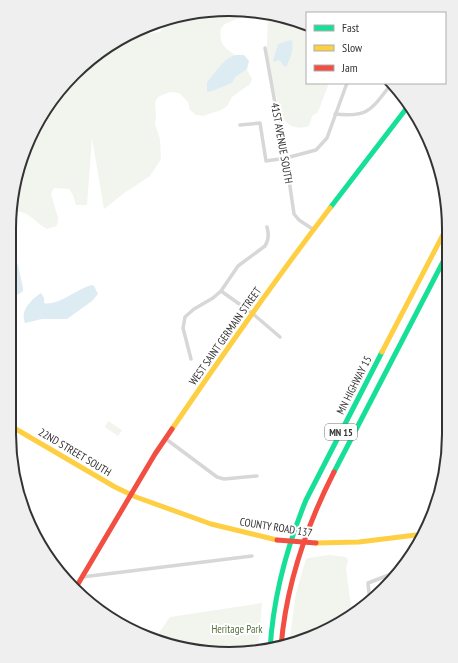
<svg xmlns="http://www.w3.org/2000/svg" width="458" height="663" font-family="'PT Sans Narrow',sans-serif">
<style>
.green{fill:#f1f5ed}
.water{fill:#ddebf3}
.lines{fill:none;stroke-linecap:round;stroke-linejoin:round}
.street{stroke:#d7d7d7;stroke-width:3.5}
.fast{stroke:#16e098;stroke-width:5}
.slow{stroke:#ffcf43;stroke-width:5}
.jam{stroke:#f24e42;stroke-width:5}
.jam-bridge{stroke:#f24e42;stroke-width:5}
.labels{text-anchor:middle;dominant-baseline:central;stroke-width:4;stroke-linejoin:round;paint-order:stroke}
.shield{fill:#fff;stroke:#707070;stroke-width:1}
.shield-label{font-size:10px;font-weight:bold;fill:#333}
.street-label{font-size:11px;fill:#333;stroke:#fff}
.park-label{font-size:11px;fill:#56703f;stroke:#fff}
.rim{fill:none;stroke:#333;stroke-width:2}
</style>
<rect width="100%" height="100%" fill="#fff"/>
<g class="green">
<path d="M 243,9 L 252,12 L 225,24 L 221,28 C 217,50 232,49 243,63 C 246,68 249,74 252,79 L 250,84 L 232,97 L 227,106 L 221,110 L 203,116 L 196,115 L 190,110 L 188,102 L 179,93 L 170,92 L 158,97 L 155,102 L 156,117 L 155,124 L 160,140 L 161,159 L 150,176 L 124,193 L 104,209 L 92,138 L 87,205 L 76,205 L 73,195 L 69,189 L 54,188 L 51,194 L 58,218 L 57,226 L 47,229 C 35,222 29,211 13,211 L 13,186 L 39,119 L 84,64 L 133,35 L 160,32 L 163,28 L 162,20 Z"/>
<path d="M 268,16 L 307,26 L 307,83 L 329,83 L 318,112 L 312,116 L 309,126 C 302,129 291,128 286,122 C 280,115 269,71 268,60 C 266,45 268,30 268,16 Z"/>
<polygon points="108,421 122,430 118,436 105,427"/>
<polygon points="329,555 346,557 348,560 346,569 352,614 326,631 289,644 296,593 306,559 308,558"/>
<polygon points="262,603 258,650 201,652 154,640 170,617"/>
</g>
<g class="water">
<path d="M 291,40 L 292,41 C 294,51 290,57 287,66 L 285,67 L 280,61 L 278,60 L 275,62 L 273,61 L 278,44 Z"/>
<path d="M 236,55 L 244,55 L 249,61 L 247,69 L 235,77 L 232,83 L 212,91 L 207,92 L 207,82 C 216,73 223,58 236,55 Z"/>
<polygon points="12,261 16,262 18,265 23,288 23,291 19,294 11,296"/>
<path d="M 92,285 L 94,286 L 98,294 L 92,301 L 67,319 L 42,319 L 25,323 C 20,310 31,300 41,293 L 44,298 L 44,303 C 57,307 78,288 92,285 Z"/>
</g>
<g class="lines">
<g class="street">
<polyline points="265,48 275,103 280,118 294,214 299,220 314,230"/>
<path d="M 335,114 C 370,118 372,108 392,83"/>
<polyline points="240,125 260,123 266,161 286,158 316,150 327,138 347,83"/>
<polyline points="221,291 252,313 280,337"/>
<path d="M 191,359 L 183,328 L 185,317 L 194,309 L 213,298 L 221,291 L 238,266 L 265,246 C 269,240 269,234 267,227"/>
<polyline points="166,439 217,477 224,479 257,476"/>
<polyline points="82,577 252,556"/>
<polyline points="370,602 368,583 394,573"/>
</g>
<g class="fast">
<polyline points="330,208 409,105"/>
<polyline points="334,472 447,254"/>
<path d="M 270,650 C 273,597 286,549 306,500 L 382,352"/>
</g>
<g class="slow">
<polyline points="382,352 447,227"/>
<polyline points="9,425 115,487 136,497 211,524 277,540"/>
<path d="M 172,429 C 223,354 275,280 330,208"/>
<polyline points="316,543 359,542 424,534"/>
</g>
<g class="jam">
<polyline points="75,589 155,454 172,429"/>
<path d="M 281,647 C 286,585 306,527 334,472"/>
</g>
<polyline class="jam-bridge" points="277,540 316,543"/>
</g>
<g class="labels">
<rect class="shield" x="325" y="424" width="32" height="16" rx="3"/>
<g class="shield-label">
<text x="341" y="432">MN 15</text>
</g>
<g class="street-label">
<text transform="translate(282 143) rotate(80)">41ST AVENUE SOUTH</text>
<text transform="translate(225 336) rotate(-55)">WEST SAINT GERMAIN STREET</text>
<text transform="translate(354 385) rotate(-63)">MN HIGHWAY 15</text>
<text transform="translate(75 452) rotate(31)">22ND STREET SOUTH</text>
<text transform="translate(276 527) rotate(9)">COUNTY ROAD 137</text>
</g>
<g class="park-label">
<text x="237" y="629">Heritage Park</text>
</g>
</g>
<path d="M0 0H458V663H0ZM229 16H229A213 213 0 0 1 442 229V434A213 213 0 0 1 229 647H229A213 213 0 0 1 16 434V229A213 213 0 0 1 229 16Z" fill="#efefef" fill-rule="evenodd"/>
<path class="rim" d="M229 16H229A213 213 0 0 1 442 229V434A213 213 0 0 1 229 647H229A213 213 0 0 1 16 434V229A213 213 0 0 1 229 16Z"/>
<rect x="306" y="12" width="140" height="72" fill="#ffffff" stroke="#adadad"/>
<rect x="314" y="25" width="20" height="6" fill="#16e098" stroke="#adadad"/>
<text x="342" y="32" font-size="12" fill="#333333">Fast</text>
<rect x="314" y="45" width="20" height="6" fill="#ffcf43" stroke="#adadad"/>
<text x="342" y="52" font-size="12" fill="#333333">Slow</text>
<rect x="314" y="65" width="20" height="6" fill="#f24e42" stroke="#adadad"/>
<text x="342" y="72" font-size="12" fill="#333333">Jam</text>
</svg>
